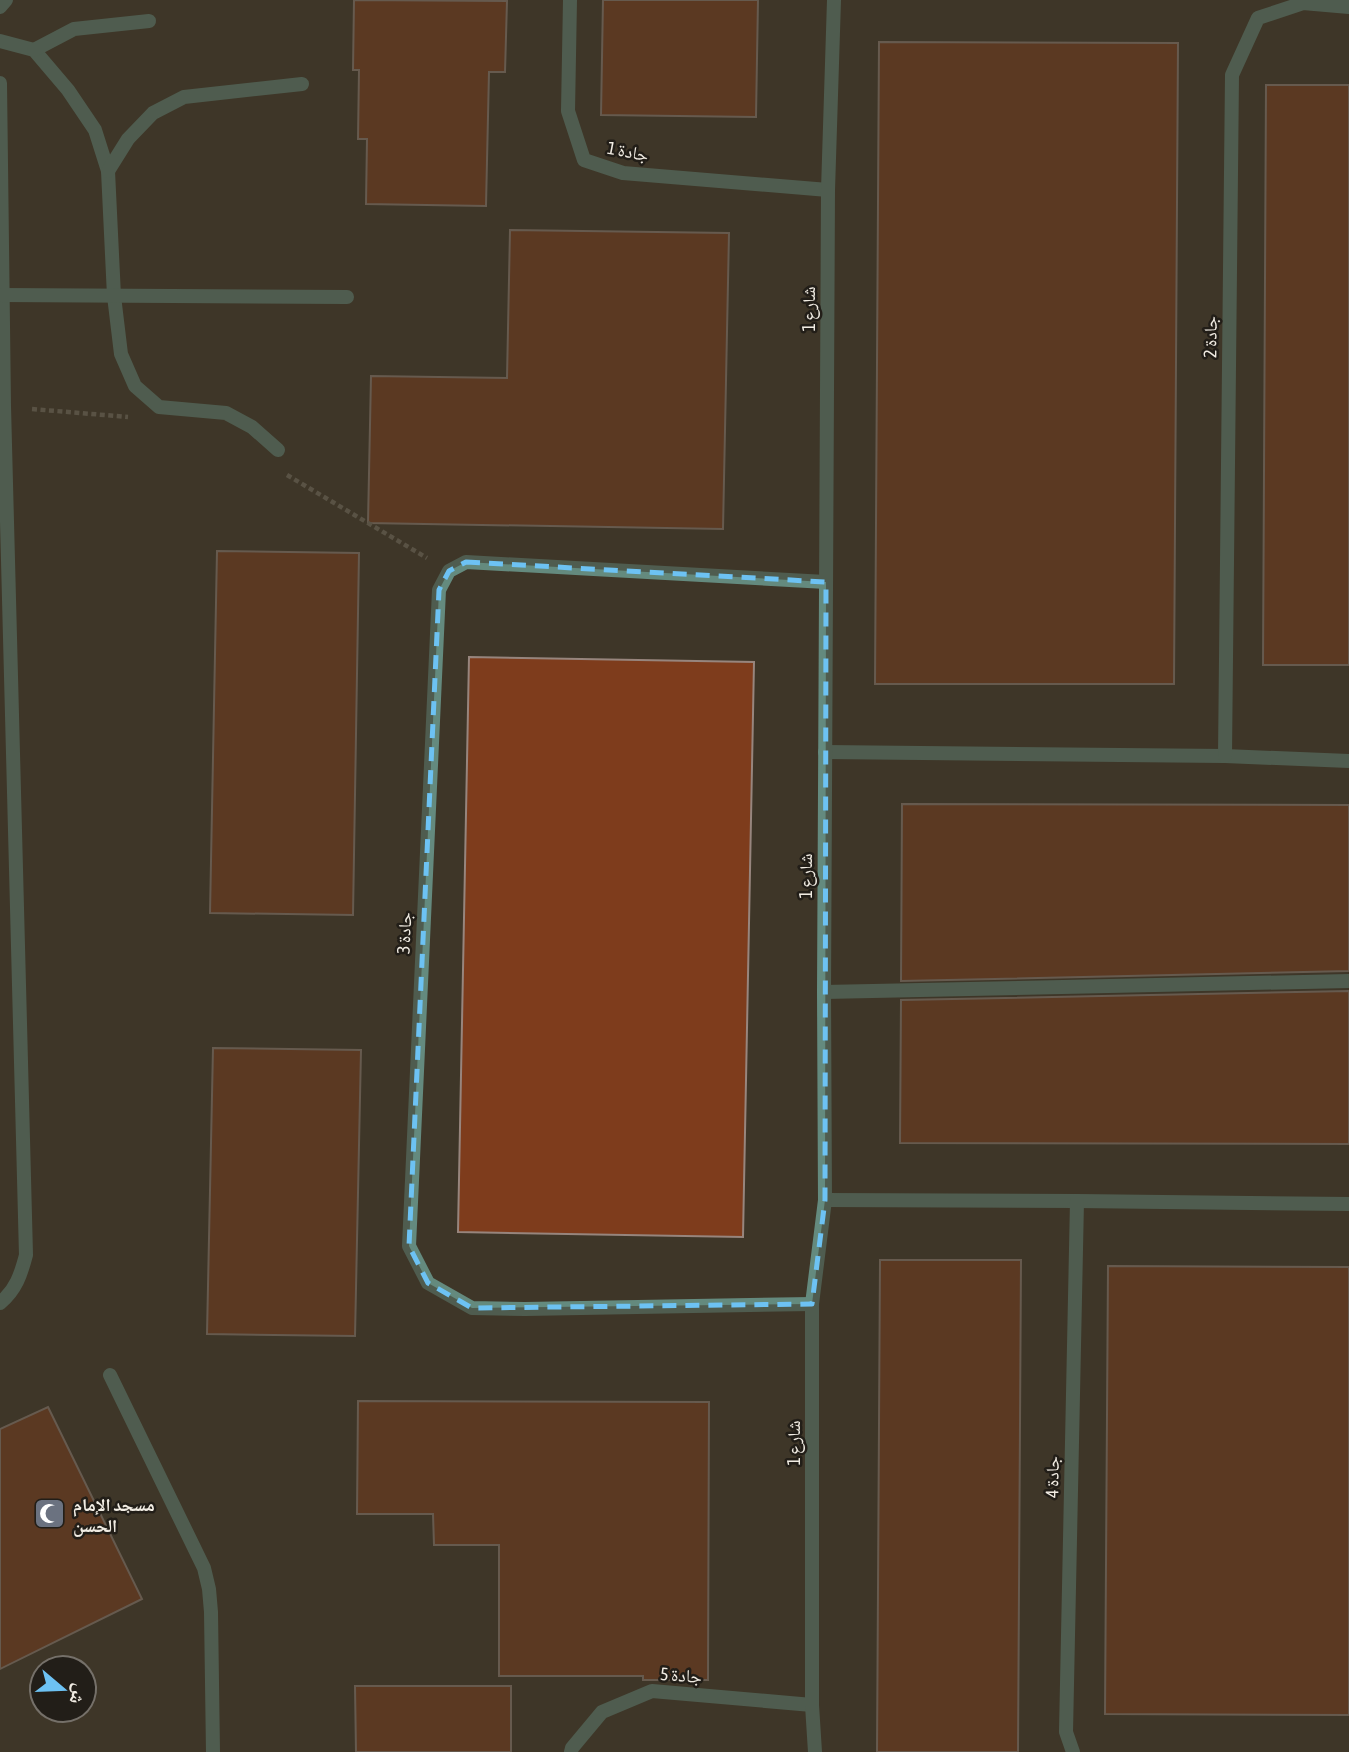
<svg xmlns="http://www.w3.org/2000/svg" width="1349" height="1752" font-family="'Asap Condensed','Noto Naskh Arabic',sans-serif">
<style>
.building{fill:#7e3c1c;stroke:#97857d;stroke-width:2}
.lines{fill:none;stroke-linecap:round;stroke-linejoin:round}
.path{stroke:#7a7367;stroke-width:4.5;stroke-dasharray:5 3.5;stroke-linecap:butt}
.lane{stroke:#648a7e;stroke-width:14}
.street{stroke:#648a7e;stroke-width:14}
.marked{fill:none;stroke:#6dc2f3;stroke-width:5;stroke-dasharray:14 9;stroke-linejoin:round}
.labels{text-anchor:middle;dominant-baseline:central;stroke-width:5;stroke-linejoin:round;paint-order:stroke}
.street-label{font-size:18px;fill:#f1ece3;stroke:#221e18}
.poi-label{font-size:18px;font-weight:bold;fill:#f1ece3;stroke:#221e18;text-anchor:start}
</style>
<rect width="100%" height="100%" fill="#3e3628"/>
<g class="building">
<polygon points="354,0 507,1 505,72 489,72 486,206 366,204 367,139 358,139 359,70 353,70"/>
<polygon points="603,0 758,0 756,117 601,115"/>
<polygon points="879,42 1178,43 1174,684 875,684"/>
<polygon points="1266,85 1349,85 1349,665 1263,665"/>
<polygon points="510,230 729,233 723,529 368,523 371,376 507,378"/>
<polygon points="217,551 359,553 353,915 210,913"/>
<polygon points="469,657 754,662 743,1237 458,1232"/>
<polygon points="902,804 1349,805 1349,971 901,981"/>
<polygon points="1349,991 1349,1144 900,1143 901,1000"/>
<polygon points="213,1048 361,1050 355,1336 207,1334"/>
<polygon points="880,1260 1021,1260 1018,1752 877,1752"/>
<polygon points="1108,1266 1349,1267 1349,1715 1105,1714"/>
<polygon points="358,1401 709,1402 708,1680 643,1680 643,1676 499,1676 499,1545 434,1545 433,1514 357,1514"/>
<polygon points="48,1407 142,1599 0,1669 0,1429"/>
<polygon points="355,1686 511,1686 511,1752 356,1752"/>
</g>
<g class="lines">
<g class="path">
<polyline points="32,409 128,417"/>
<polyline points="287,475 427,558"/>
</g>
<g class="lane">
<polyline points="0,7 6,0"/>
<polyline points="0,41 34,50 68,90 95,130 108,171 114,296 121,354 135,386 159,407 226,413 252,427 278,450"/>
<polyline points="34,50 74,29 149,21"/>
<path d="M 0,83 L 4,406 L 26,1255 C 21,1274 16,1290 0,1303"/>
<polyline points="108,171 128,139 153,113 184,97 302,84"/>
<polyline points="2,295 347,297"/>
<polyline points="824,992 1349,981"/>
<polyline points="110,1375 204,1568 209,1589 211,1612 213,1752"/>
</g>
<g class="street">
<polyline points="570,0 568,111 584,160 623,173 828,190"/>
<polyline points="825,752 1225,756 1349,761"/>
<polyline points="1225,756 1232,75 1258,18 1303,3 1349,7"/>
<polyline points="825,1200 1077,1201 1349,1204"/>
<polyline points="812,1304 525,1309 472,1308 428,1283 409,1246 439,590 449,571 466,562 826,582"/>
<polyline points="571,1752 572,1748 602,1712 652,1691 812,1705"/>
<polyline points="815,1752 812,1705 812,1304 825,1200 824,992 828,190 834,0"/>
<polyline points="1073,1752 1066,1732 1077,1201"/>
</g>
</g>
<path d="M0 0H1349V1752H0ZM 466,562 L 826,582 L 825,1200 L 812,1304 L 472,1308 L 428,1283 L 409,1246 L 439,590 L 449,571 Z" fill="#3e3628" fill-opacity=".55" fill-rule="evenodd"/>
<path class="marked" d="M 466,562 L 826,582 L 825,1200 L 812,1304 L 472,1308 L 428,1283 L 409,1246 L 439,590 L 449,571 Z"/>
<defs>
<symbol id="mosque-square" viewBox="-11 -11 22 22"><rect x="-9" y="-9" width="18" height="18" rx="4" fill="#6b7280" stroke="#221e18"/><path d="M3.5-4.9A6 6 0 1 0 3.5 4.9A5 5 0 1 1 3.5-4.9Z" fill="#fff"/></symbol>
</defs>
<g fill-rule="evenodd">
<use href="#mosque-square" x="32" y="1496" width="35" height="35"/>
</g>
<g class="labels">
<g class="street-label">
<text transform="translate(628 151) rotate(11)">جادة 1</text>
<text transform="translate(808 309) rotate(-90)">شارع 1</text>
<text transform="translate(1210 337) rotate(-89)">جادة 2</text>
<text transform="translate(805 876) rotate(-90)">شارع 1</text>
<text transform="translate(404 933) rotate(-87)">جادة 3</text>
<text transform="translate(793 1443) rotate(-90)">شارع 1</text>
<text transform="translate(1052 1477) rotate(-89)">جادة 4</text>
<text transform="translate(681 1675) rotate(4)">جادة 5</text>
</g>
<g class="poi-label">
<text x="73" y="1504">مسجد الإمام<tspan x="73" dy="21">الحسن</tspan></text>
</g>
</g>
<g transform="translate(63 1689) rotate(109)"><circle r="33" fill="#221e18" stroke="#757069" stroke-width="2"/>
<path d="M0-5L12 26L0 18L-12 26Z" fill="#6dc2f3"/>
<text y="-10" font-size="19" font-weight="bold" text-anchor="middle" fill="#f1ece3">ش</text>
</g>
</svg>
